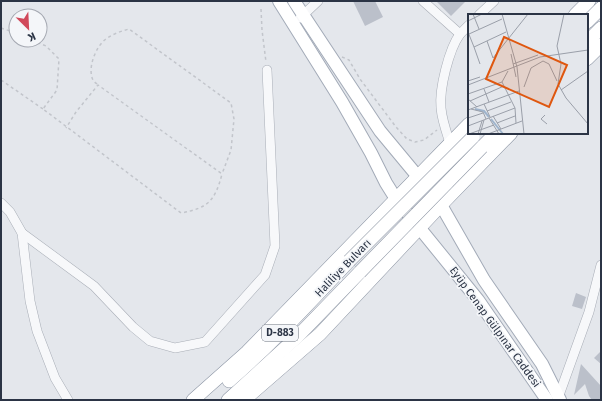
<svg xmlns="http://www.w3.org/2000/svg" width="602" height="401" font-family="'Fira Sans',sans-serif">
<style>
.building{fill:#bbc0ca}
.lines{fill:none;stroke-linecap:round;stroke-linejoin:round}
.minor-casing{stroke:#a9aeb7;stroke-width:10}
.major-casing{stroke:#a3abb8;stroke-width:14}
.highway-casing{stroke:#8b94a3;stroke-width:14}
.path{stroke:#c2c5cb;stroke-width:1.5;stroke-dasharray:3 3;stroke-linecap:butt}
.minor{stroke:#f7f8fa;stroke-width:9}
.major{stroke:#fff;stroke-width:12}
.highway{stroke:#fff;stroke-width:13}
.highway-bridge-casing{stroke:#8b94a3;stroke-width:14;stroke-linecap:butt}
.highway-bridge{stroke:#fff;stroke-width:13}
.labels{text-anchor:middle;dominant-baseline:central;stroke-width:3.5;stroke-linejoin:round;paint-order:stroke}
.shield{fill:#f4f6f9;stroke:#676e7b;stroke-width:1}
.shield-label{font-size:10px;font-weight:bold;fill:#2b3445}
.street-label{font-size:11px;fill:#2b3445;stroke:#f4f6f9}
.inset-river{fill:none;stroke:#9fb4cc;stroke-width:2}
.inset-road{fill:none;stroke:#9a9fa9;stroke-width:1}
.view{fill:#df570f;fill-opacity:0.15;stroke:#df570f;stroke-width:2}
.inset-edge{fill:none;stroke:#2b3445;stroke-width:2}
</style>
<rect width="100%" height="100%" fill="#e4e7ec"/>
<g class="building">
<polygon points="353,1 375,1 383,17 365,26"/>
<polygon points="436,1 466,1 451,16"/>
<polygon points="576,293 586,297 582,309 572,306"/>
<polygon points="601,351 601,364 594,358"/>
<polygon points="581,364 601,386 601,400 592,400 589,396 585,384 574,395"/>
</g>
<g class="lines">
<defs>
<g id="minor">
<polyline points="423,1 460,34"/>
<polyline points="479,15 494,1"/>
<polyline points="300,18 318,1"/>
<path d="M 450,143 C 446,131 442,120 441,108 C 439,89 449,49 460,34 C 463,31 466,28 469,25"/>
<polyline points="1,203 10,212 22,233 30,301 37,331 55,378 68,400"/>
<polyline points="22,233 94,286 133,327 150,341 175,348 205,342 265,275 275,246 267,70"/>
<polyline points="559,400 558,398 589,312 601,265"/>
</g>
<g id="major">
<polyline points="279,1 342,102 371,153 386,183 396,199 478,300 547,400"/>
<polyline points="294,1 380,131 424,184"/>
<polyline points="436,198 441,205 484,280 542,364 560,400"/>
</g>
<g id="highway">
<polyline points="575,15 589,1"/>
<polyline points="587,22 601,8"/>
<polyline points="587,42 601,28"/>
<polyline points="587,59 601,45"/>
<polyline points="482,147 496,133"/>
<path d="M 229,381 C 272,344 310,302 349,261"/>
<polyline points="193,400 247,352 469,124"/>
<polyline points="228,400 297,337 360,272"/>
<polyline points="244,400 320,334 441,205 511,133"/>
</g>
</defs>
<use href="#minor" class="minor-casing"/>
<use href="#major" class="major-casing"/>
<use href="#highway" class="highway-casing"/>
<g class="path">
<polyline points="261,9 262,30 266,62"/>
<polyline points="1,28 16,33"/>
<path d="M 32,40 L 46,46 L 59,59 L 57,90 L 43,109 L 181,213 C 208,208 215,201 222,174 L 98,85 L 76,112 L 66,128"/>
<polyline points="342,57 349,60 360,79 396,127 407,139 415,142 424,140 437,130"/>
<polyline points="1,80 43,109"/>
<path d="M 97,84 C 96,83 94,82 93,80 C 87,68 96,46 106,39 C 113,34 121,31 129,29 L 231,103 L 234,119 L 231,150 L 222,174"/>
</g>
<use href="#minor" class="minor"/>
<use href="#major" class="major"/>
<use href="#highway" class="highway"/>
<defs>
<g id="highway-bridge">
<polyline points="349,261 473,137"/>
<polyline points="360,272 482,147"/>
</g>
</defs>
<use href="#highway-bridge" class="highway-bridge-casing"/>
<use href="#highway-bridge" class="highway-bridge"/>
</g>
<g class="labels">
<rect class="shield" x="262" y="325" width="36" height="16" rx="3"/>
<g class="shield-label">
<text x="280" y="333">D-883</text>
</g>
<g class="street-label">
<text transform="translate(343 268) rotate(-46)">Haliliye Bulvarı</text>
<text transform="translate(495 327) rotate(54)">Eyüp Cenap Gülpınar Caddesi</text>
</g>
</g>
<g transform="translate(468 14)">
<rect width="120" height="120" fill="#e4e7ec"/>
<path class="inset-river" d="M 7,95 L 16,97 L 21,103M 23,105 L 35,120"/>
<path class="inset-road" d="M 5,0 L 11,15M 34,0 L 49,53 L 56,120M 96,0 L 89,32 L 93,50 L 90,70 L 98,84 L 120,110M 0,7 L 14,0M 0,18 L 6,33M 1,20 L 34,5M 19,27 L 25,44 L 60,0M 43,40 L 48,63M 12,50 L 6,33 L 38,18M 45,50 L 70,41M 0,67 L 12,63M 34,68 L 47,94 L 48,109M 0,71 L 72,43 L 120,36M 56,73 L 63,54 L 75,47 L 81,50 L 89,67M 16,75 L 21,88M 93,76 L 120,57M 0,80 L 34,68 L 40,57M 0,85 L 9,93M 2,87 L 36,72M 16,90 L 22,103M 3,95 L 15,98 L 18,105M 0,96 L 51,77M 19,97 L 43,88M 77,101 L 73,105 L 79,110M 25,102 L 33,115M 0,104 L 15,99M 21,104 L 31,120M 29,109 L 47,102M 0,112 L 47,94M 1,120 L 26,111M 10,120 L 14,107M 12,120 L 16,106M 20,120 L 54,107"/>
<path class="view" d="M 36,23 L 99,51 L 81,93 L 18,65 Z"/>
<rect width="120" height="120" class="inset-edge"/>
</g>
<rect width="602" height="401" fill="none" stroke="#2b3445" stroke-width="4"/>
<g transform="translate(28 28) rotate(156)"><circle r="19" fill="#f4f6f9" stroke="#a4a8b1"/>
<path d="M0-3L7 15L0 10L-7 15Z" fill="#d1495b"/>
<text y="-6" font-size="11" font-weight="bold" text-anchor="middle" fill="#2b3445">K</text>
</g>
</svg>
